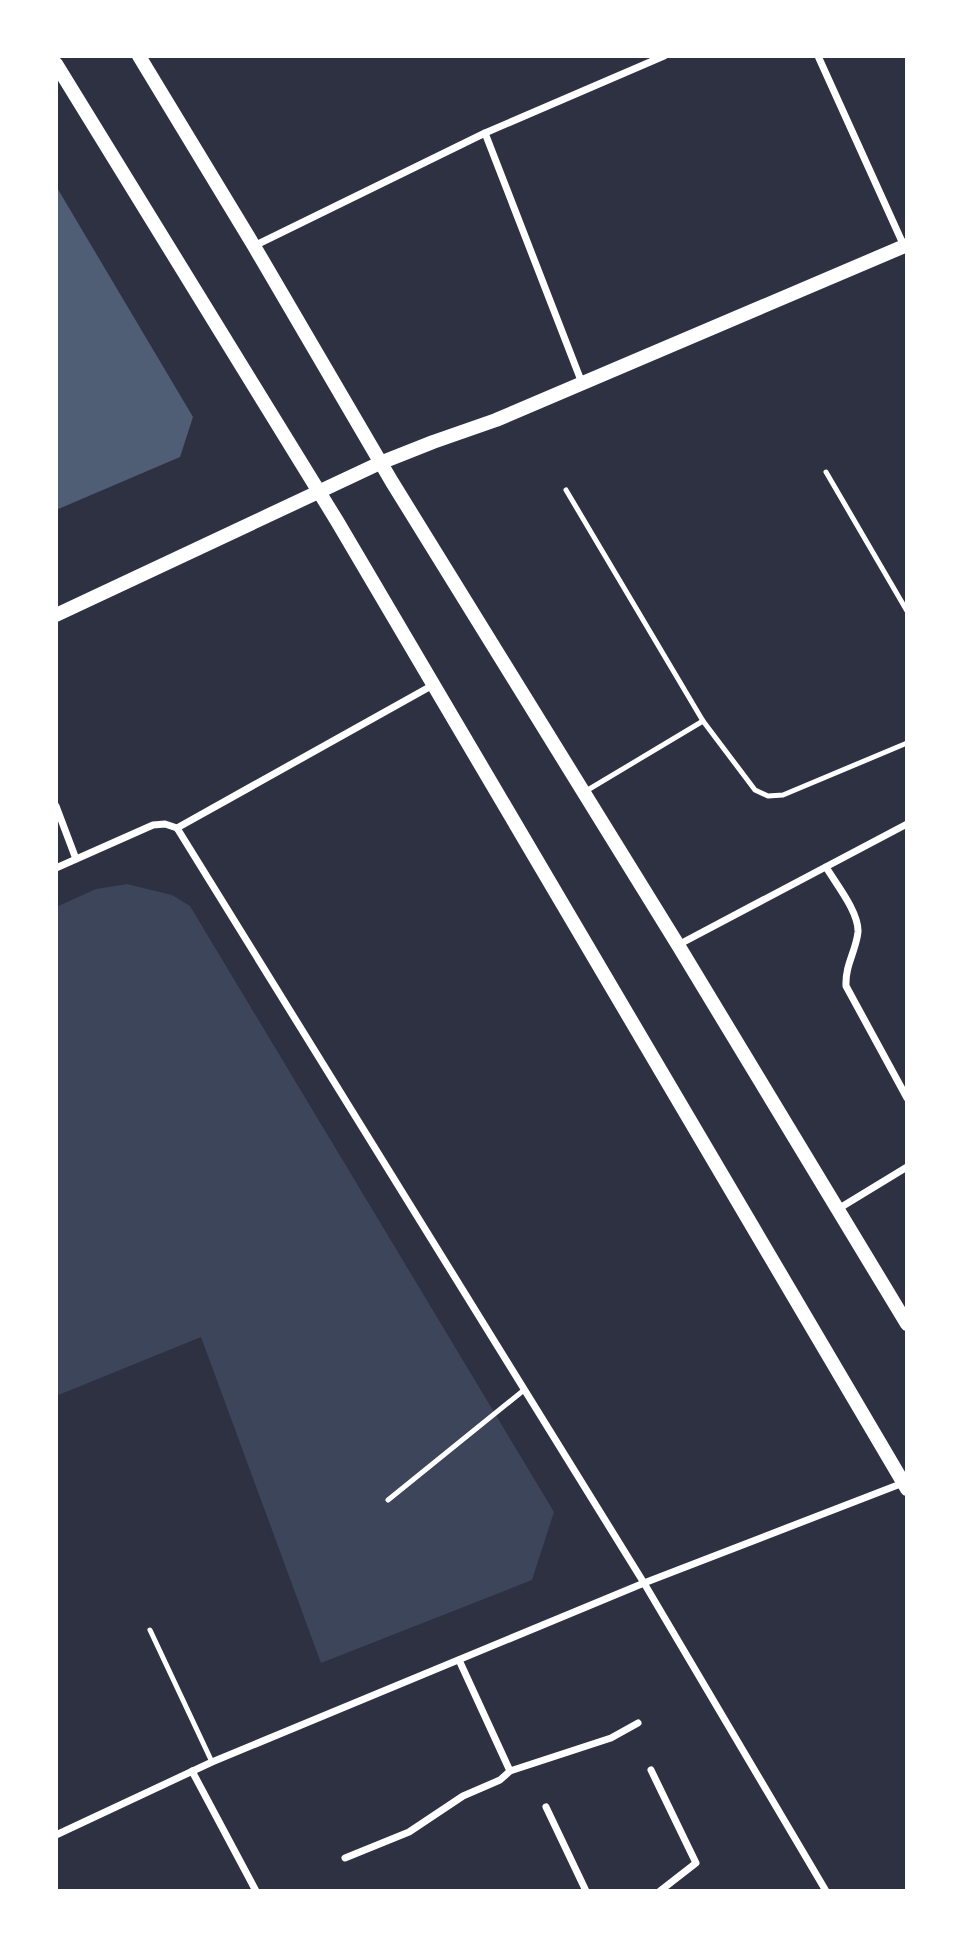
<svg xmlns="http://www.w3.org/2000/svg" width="963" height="1947" font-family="Raleway,sans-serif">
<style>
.green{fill:#3c4559}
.water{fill:#4f5d75}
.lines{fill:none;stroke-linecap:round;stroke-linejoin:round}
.service{stroke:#fff;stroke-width:5}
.minor{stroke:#fff;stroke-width:7}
.secondary{stroke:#fff;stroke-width:14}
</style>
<rect width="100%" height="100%" fill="#2d3142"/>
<polygon class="green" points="127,884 172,895 190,906 554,1512 532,1580 321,1663 201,1337 56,1396 56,907 96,889"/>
<polygon class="water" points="56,186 193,417 180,457 56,510"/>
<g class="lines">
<g class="service">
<polyline points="826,472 907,611"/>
<polyline points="566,490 703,721 755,790 768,796 783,795 907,743"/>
<polyline points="586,791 703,721"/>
<polyline points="388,1500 524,1390"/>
<polyline points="150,1630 212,1762"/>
</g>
<g class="minor">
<polyline points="818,56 904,246"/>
<polyline points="485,133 582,383"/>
<polyline points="254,246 485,133 664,56"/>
<polyline points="56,806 76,859"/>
<polyline points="177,828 433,685"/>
<path d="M 826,867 C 836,884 859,912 858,932 C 856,951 845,965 846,986 L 907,1098"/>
<polyline points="56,868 153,825 165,824 177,828 644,1583 826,1891"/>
<polyline points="678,945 907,824"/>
<polyline points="838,1209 907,1167"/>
<polyline points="459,1660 510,1771"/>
<polyline points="651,1770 696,1863 660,1891"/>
<polyline points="192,1771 256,1891"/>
<polyline points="546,1807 586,1891"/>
<polyline points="56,1835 212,1762 644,1583 903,1483"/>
<polyline points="345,1858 409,1832 463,1796 500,1780 510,1771 611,1738 638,1723"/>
</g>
<g class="secondary">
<polyline points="139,56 254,246 392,482 678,945 907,1324"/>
<polyline points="56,64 337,521 907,1489"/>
<polyline points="56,615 380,463 433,442 496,420 907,245"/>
</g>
</g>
<rect width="963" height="1947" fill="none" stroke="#ffffff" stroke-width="116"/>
</svg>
